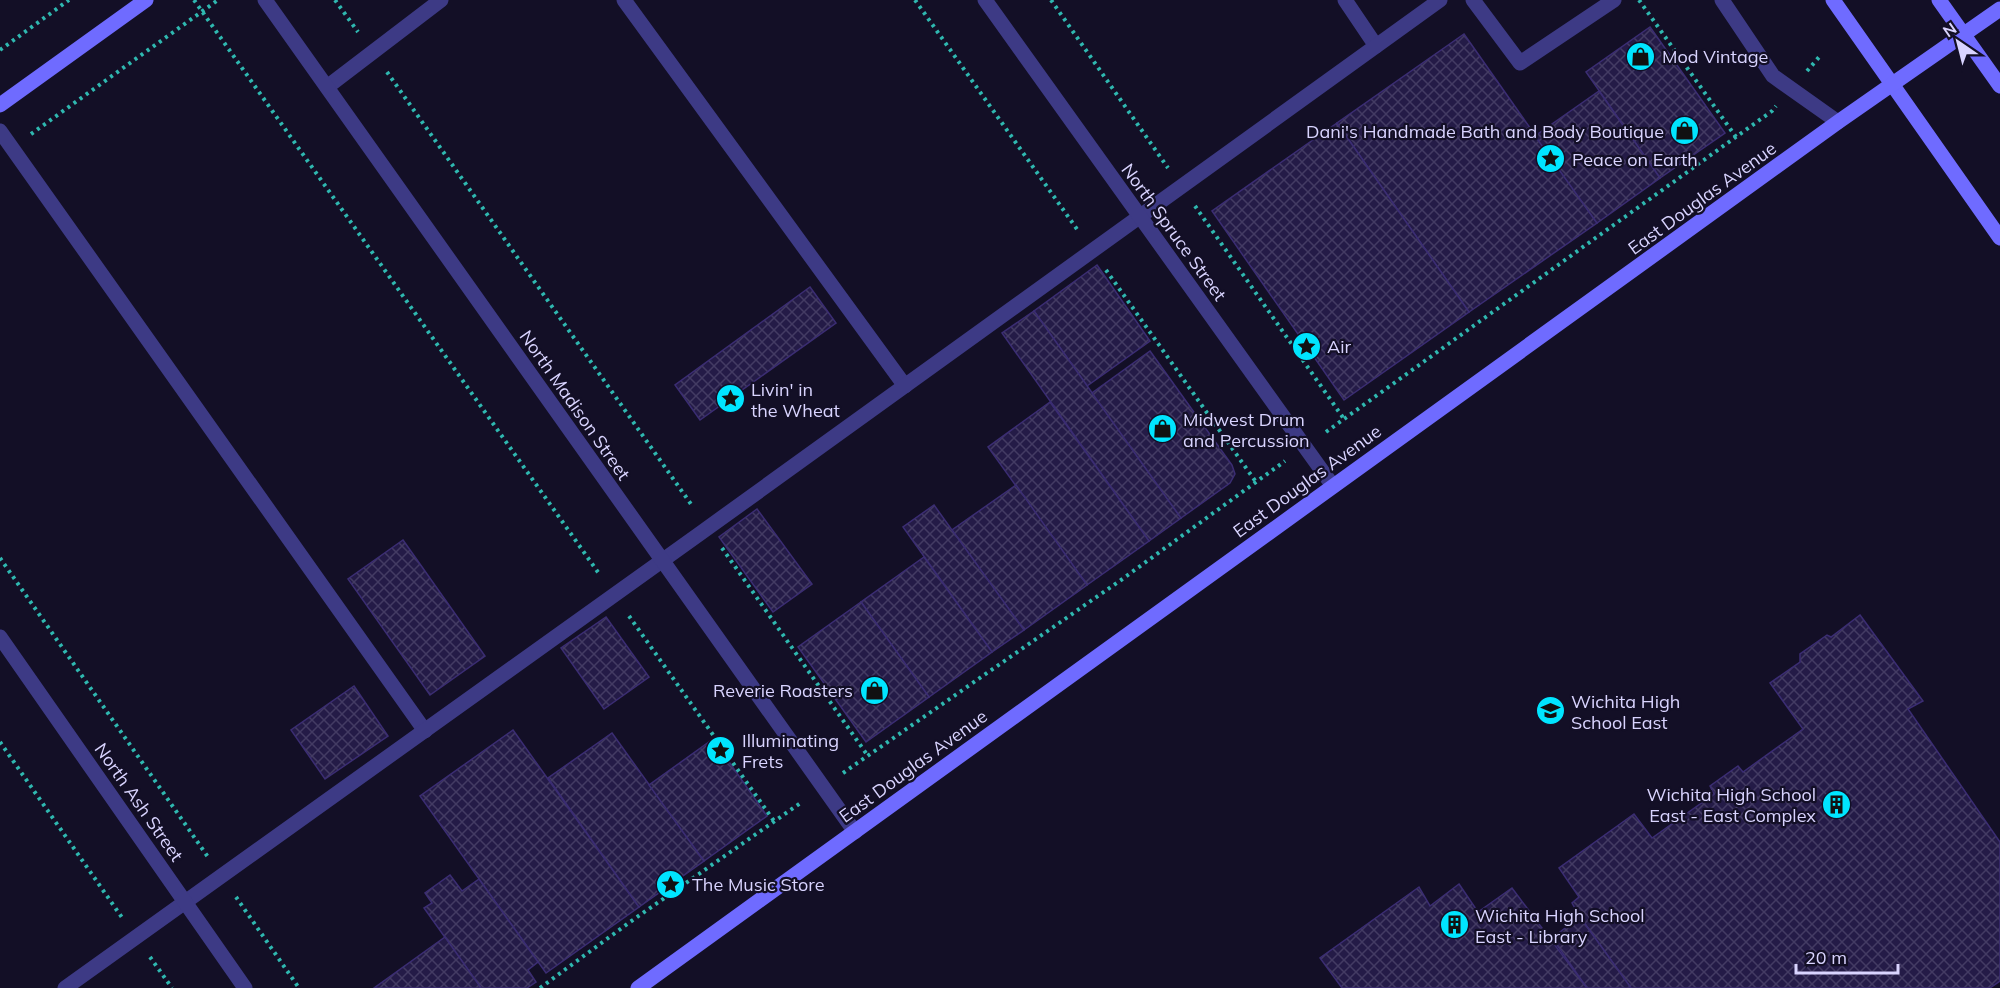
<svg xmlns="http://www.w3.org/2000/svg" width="2000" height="988" font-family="Mulish,sans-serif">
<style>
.building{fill:url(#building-cross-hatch);stroke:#3b2d73;stroke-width:1.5}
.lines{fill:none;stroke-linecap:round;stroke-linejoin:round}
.path{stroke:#2fb8b0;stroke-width:4;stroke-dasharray:3 4.5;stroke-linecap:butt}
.lane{stroke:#3d3a85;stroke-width:15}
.street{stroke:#3d3a85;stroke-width:15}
.secondary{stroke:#6f6bff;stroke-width:15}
.labels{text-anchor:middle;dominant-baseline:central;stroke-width:4.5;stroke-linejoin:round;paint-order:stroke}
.poi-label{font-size:18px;fill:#d9d4ff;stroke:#130f26;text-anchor:start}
.street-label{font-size:18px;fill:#d9d4ff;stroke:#130f26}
</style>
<defs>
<pattern id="building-cross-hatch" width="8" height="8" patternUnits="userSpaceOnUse" patternTransform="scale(1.5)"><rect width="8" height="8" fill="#241b47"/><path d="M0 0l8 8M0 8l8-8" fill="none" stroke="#433b63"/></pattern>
</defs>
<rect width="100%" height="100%" fill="#130f26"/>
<g class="building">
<polygon points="1650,27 1725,133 1660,178 1586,72"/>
<polygon points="1464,34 1597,223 1469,312 1337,123"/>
<polygon points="1599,91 1660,178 1597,223 1535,136"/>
<polygon points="1337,123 1469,312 1344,400 1212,211"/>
<polygon points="1097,265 1150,341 1087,386 1034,311"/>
<polygon points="810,287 836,323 700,420 675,385"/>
<polygon points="1034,311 1181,518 1149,541 1002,333"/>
<polygon points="1150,351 1232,465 1235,474 1230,483 1181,518 1092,393"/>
<polygon points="1050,402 1149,541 1087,585 988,447"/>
<polygon points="1016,485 1087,585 1024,630 952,530"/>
<polygon points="934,505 1024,630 992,652 903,527"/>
<polygon points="757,509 812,584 773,612 719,537"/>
<polygon points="403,540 485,656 430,695 348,579"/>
<polygon points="924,557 992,652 929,697 861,602"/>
<polygon points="861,602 929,697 866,742 798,647"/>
<polygon points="1860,615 1923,701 1908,709 2000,842 2000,981 1990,988 1631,988 1580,917 1572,903 1579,897 1559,868 1634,814 1652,838 1714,794 1710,786 1738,766 1743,772 1803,729 1770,683 1800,662 1800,654 1827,635 1831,637"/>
<polygon points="606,617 649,677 604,709 561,648"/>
<polygon points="354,686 388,736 325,779 291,730"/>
<polygon points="513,730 639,907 546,973 420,796"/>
<polygon points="612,733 704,861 639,907 548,778"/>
<polygon points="713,739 767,816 704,861 649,785"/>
<polygon points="450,875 462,891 479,879 538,962 528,970 536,982 527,988 481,988 424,908 432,903 425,893"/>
<polygon points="1459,884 1478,912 1512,888 1587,988 1342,988 1320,958 1419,887 1430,906"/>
<polygon points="1580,917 1631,988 1587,988 1552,938"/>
<polygon points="445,937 481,988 374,988"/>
</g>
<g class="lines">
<g class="path">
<polyline points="194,0 600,575"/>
<polyline points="335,0 358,32"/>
<polyline points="915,0 1079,232"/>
<polyline points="1051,0 1168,168"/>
<polyline points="1639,0 1736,137"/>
<polyline points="0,50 69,0"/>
<polyline points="1807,71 1820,56"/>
<polyline points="387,72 693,507"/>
<polyline points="31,134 218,0"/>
<polyline points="1195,206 1344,419"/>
<polyline points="1106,270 1256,482"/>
<polyline points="1326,432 1772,111 1776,106"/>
<polyline points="722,548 868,756"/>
<polyline points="0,558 208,857"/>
<polyline points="629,616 774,821"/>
<polyline points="0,742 123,919"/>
<polyline points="843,773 1121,580 1285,461"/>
<polyline points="236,897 299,988"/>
<polyline points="150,957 172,988"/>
<polyline points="540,988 630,922 802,802"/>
</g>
<g class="lane">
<polyline points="624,0 905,386"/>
<polyline points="1345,0 1376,46"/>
<polyline points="1473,0 1520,63 1614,0"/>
<polyline points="1722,0 1773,76 1838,122"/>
<polyline points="327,87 441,0"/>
<polyline points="0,131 425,731"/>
<path d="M 65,988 C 526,662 981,329 1440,0"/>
</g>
<g class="street">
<polyline points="265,0 855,832"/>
<polyline points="985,0 1333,486"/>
<polyline points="0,637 245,988"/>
</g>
<g class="secondary">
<polyline points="1833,0 2000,238"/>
<polyline points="1939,0 2000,86"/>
<polyline points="0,105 146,0"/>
<polyline points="638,988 1838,122 2000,9"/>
</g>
</g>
<defs>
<symbol id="shop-disc" viewBox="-11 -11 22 22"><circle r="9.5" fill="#00e5ff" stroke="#130f26"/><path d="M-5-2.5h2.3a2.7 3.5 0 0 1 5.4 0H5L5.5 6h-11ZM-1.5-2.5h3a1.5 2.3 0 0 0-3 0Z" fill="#111"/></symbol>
<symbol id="sight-disc" viewBox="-11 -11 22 22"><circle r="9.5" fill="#00e5ff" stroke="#130f26"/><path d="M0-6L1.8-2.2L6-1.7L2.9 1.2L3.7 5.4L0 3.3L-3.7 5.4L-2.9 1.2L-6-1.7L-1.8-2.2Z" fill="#111"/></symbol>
<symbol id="school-disc" viewBox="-11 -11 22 22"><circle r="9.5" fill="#00e5ff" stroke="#130f26"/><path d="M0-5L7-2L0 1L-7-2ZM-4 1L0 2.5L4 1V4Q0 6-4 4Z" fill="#111"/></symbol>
<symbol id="building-disc" viewBox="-11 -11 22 22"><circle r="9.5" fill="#00e5ff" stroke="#130f26"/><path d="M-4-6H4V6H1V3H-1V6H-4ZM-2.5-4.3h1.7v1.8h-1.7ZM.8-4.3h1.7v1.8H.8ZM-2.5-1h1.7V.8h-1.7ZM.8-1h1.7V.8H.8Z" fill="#111"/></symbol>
</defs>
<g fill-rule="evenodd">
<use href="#shop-disc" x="1624" y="40" width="33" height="33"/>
<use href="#shop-disc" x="1668" y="114" width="33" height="33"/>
<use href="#sight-disc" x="1534" y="142" width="33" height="33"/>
<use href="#sight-disc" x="1290" y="330" width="33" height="33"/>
<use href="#sight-disc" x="714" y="382" width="33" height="33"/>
<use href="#shop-disc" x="1146" y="412" width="33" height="33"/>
<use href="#shop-disc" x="858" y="674" width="33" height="33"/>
<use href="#school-disc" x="1534" y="694" width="33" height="33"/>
<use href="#sight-disc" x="704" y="734" width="33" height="33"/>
<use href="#building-disc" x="1820" y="788" width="33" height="33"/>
<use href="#sight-disc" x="654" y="868" width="33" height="33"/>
<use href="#building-disc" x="1438" y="908" width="33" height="33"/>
</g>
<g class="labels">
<g class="poi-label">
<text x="1662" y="56">Mod Vintage</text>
<text x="1664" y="131" text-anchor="end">Dani's Handmade Bath and Body Boutique</text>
<text x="1572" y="159">Peace on Earth</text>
<text x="1327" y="346">Air</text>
<text x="751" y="389">Livin' in<tspan x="751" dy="21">the Wheat</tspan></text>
<text x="1183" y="419">Midwest Drum<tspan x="1183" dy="21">and Percussion</tspan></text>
<text x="853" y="690" text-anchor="end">Reverie Roasters</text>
<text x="1571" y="701">Wichita High<tspan x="1571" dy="21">School East</tspan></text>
<text x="742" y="740">Illuminating<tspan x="742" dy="21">Frets</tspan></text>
<text x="1816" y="794" text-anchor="end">Wichita High School<tspan x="1816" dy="21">East - East Complex</tspan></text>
<text x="692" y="884">The Music Store</text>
<text x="1475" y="915">Wichita High School<tspan x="1475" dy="21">East - Library</tspan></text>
</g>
<g class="street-label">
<text transform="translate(1702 198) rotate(-36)">East Douglas Avenue</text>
<text transform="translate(1174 232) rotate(54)">North Spruce Street</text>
<text transform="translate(575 405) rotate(55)">North Madison Street</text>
<text transform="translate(1307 481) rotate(-36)">East Douglas Avenue</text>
<text transform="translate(913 766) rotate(-36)">East Douglas Avenue</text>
<text transform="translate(139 802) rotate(55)">North Ash Street</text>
</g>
</g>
<g transform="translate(1958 42) rotate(325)" stroke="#130f26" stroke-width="4.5" paint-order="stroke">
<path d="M0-4.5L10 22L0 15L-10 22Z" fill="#d9d4ff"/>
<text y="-9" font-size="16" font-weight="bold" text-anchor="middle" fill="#d9d4ff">N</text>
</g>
<path d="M1796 964v9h102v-9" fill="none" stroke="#d9d4ff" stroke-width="3"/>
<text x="1805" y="964" font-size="18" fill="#d9d4ff" stroke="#130f26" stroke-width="4.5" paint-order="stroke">20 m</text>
</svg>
